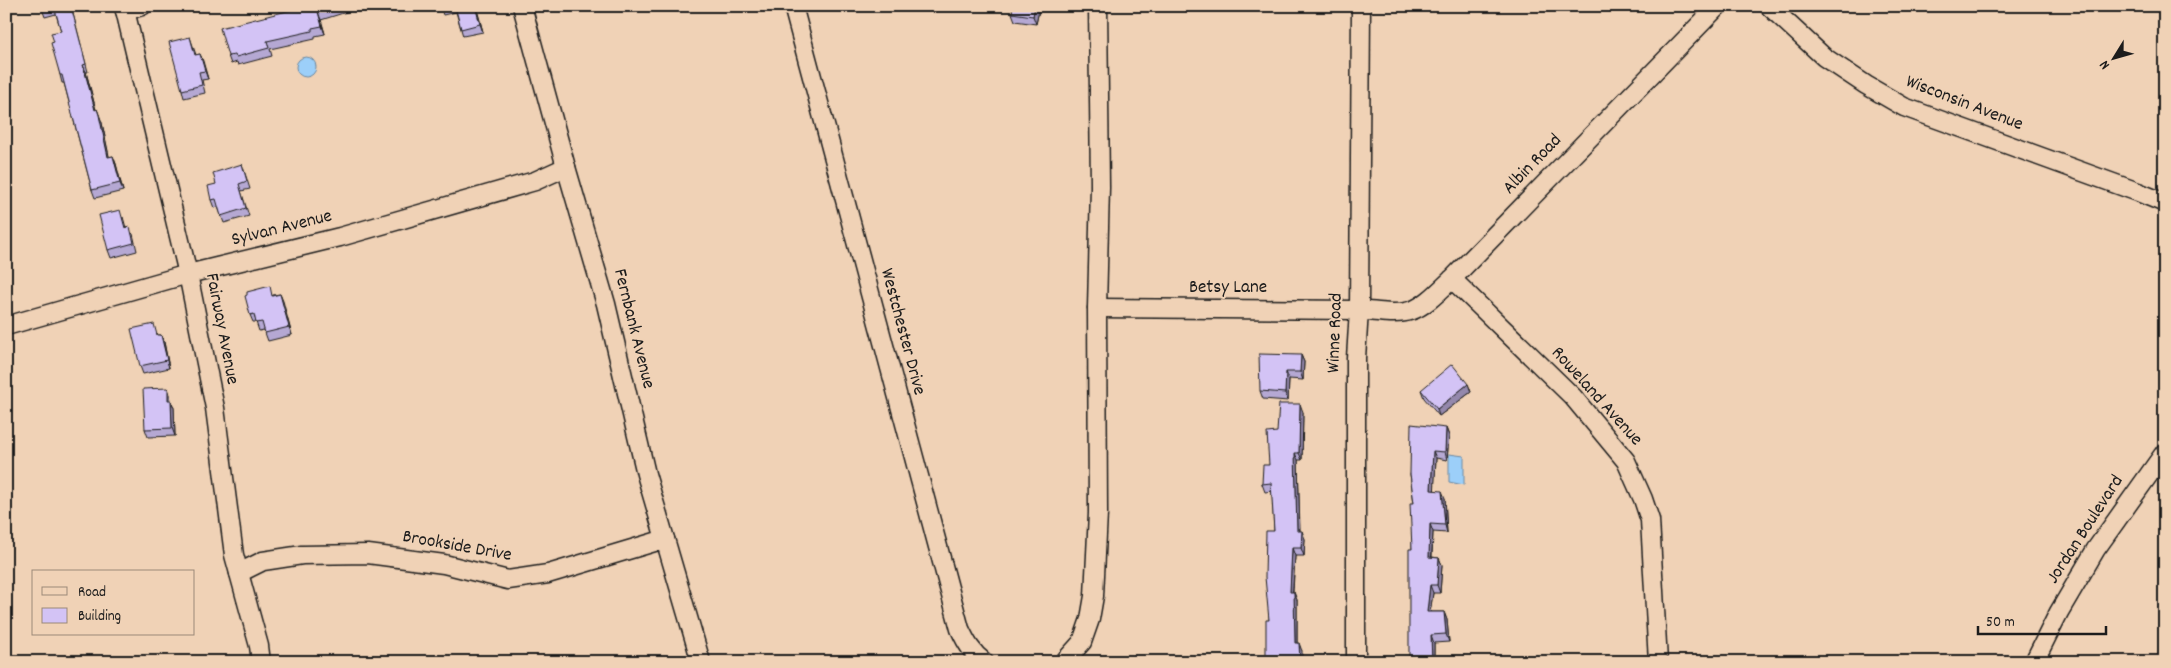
<svg xmlns="http://www.w3.org/2000/svg" width="2171" height="668" font-family="Dekko,sans-serif">
<style>
.water{fill:#9ccff9;stroke:#6987a1}
.lines{fill:none;stroke-linecap:round;stroke-linejoin:round}
.street-casing{stroke:#1c1c1c;stroke-width:21}
.street{stroke:#f0d2b6;stroke-width:18}
.wall{fill:#b5a8d3;stroke:#1c1c1c}
.shaded-wall{fill:#9488ac;stroke:#1c1c1c}
.building{fill:#d3c3f5;stroke:#1c1c1c}
.labels{text-anchor:middle;dominant-baseline:central;stroke-width:4;stroke-linejoin:round;paint-order:stroke}
.street-label{font-size:19px;fill:#1c1c1c;stroke:#f0d2b6}
</style>
<rect width="100%" height="100%" fill="#f0d2b6"/>
<filter id="ink" filterUnits="userSpaceOnUse"><feTurbulence type="fractalNoise" baseFrequency=".02" numOctaves="2"/><feDisplacementMap in="SourceGraphic" scale="10" xChannelSelector="R" yChannelSelector="G"/><feConvolveMatrix kernelMatrix="1 2 1 2 8 2 1 2 1" color-interpolation-filters="sRGB"/></filter>
<g filter="url(#ink)">
<g class="water">
<circle cx="306" cy="67" r="10"/>
<polygon points="1449,454 1464,456 1464,485 1449,482"/>
</g>
<g class="lines">
<defs>
<g id="street">
<polyline points="124,6 188,274 215,408 234,555 259,646 261,662"/>
<polyline points="522,6 566,167 606,304 646,474 701,662"/>
<path d="M 793,6 L 960,629 C 966,642 972,653 984,662"/>
<polyline points="1769,6 1824,57 1866,85 1904,107 2138,192 2165,203"/>
<polyline points="125,11 142,6"/>
<polyline points="1452,279 1573,397 1626,461 1643,499 1650,520 1658,662"/>
<path d="M 1097,308 L 1359,310 C 1412,316 1414,316 1452,279 L 1718,6"/>
<polyline points="6,326 188,274 340,237 535,181 566,167"/>
<polyline points="239,573 263,561 302,555 368,554 444,564 508,580 548,574 665,539"/>
<polyline points="1064,662 1082,642 1090,619 1094,596 1098,513 1097,308 1100,187 1098,6"/>
<polyline points="1356,662 1356,358 1359,310 1361,6"/>
<polyline points="2034,662 2059,612 2096,549 2165,452"/>
</g>
</defs>
<use href="#street" class="street-casing"/>
<use href="#street" class="street"/>
</g>
<g class="wall">
<polygon points="41,6 71,6 88,72 86,72 96,110 97,109 102,123 109,157 113,156 116,164 123,191 95,198 92,190 64,83 62,83 60,75 54,42 61,31 56,14 45,17"/>
<polygon points="290,6 375,6 357,12 356,9 321,20 325,34 315,36 315,39 270,49 272,56 238,65 237,62 231,64 228,56 291,10"/>
<polygon points="440,6 476,6 483,32 463,36 456,12 443,15"/>
<polygon points="1040,6 1036,24 1015,21 1012,13"/>
<polygon points="190,37 196,55 200,54 208,79 202,80 205,93 184,98 182,90"/>
<polygon points="242,164 250,189 241,191 249,216 224,223 218,207 214,208 211,200 216,184"/>
<polygon points="123,217 126,228 133,234 137,251 111,258 108,250"/>
<polygon points="280,294 292,335 268,341 264,330 259,331 256,322 253,322 250,315 273,295"/>
<polygon points="157,335 161,335 164,342 169,368 143,374 140,366"/>
<polygon points="1301,355 1304,362 1303,380 1289,379 1288,401 1263,399 1260,391"/>
<polygon points="1468,384 1471,392 1439,416 1424,398 1421,390"/>
<polygon points="168,388 170,395 171,400 174,408 175,436 148,437 145,429"/>
<polygon points="1303,412 1302,460 1298,460 1300,531 1305,539 1304,556 1295,556 1293,592 1297,600 1297,643 1302,651 1269,620 1274,531 1272,491 1265,492 1262,484 1269,465 1277,432"/>
<polygon points="1446,428 1449,436 1447,460 1436,458 1434,490 1445,498 1447,533 1433,532 1432,557 1439,558 1442,565 1440,593 1433,593 1430,612 1444,612 1447,620 1449,642 1434,643 1434,662 1412,549 1414,503 1410,474"/>
</g>
<g class="shaded-wall">
<polygon points="475,6 476,6 483,32 480,24"/>
<polygon points="1035,6 1040,6 1036,24 1033,16"/>
<polygon points="318,12 321,20 325,34 322,26"/>
<polygon points="200,54 203,61 208,79 205,71"/>
<polygon points="83,65 86,72 98,118 95,110"/>
<polygon points="97,109 102,123 111,165 108,157"/>
<polygon points="113,156 116,164 123,191 120,183"/>
<polygon points="280,294 283,301 292,335 289,327"/>
<polygon points="161,335 164,342 169,368 167,360"/>
<polygon points="1301,355 1304,362 1303,380 1300,372"/>
<polygon points="1286,372 1289,379 1288,401 1285,393"/>
<polygon points="1468,384 1471,392 1439,416 1437,409"/>
<polygon points="168,388 170,395 171,408 168,400"/>
<polygon points="171,400 174,408 175,436 172,428"/>
<polygon points="1300,404 1303,412 1302,460 1299,453"/>
<polygon points="1446,428 1449,436 1447,460 1445,452"/>
<polygon points="1433,451 1436,458 1434,498 1431,490"/>
<polygon points="1295,453 1298,460 1300,539 1297,531"/>
<polygon points="1442,491 1445,498 1447,533 1445,525"/>
<polygon points="1430,524 1433,532 1431,565 1429,557"/>
<polygon points="1302,531 1305,539 1304,556 1301,548"/>
<polygon points="1292,548 1295,556 1292,600 1290,592"/>
<polygon points="1439,558 1442,565 1440,593 1437,585"/>
<polygon points="1430,585 1433,593 1429,620 1427,612"/>
<polygon points="1294,592 1297,600 1297,651 1295,643"/>
<polygon points="1444,612 1447,620 1449,642 1446,634"/>
<polygon points="1431,635 1434,643 1434,662 1432,662"/>
<polygon points="1299,643 1302,651 1302,662 1300,662"/>
</g>
<g class="building">
<polygon points="41,6 52,6 42,9"/>
<polygon points="54,6 71,6 86,64 83,65 95,110 97,109 99,115 108,157 113,156 120,183 92,190 62,75 60,75 51,43 54,42 51,33 61,31"/>
<polygon points="290,6 337,6 318,12 322,26 312,28 312,31 267,41 269,48 236,57 235,55 228,56 220,28 291,10"/>
<polygon points="455,6 475,6 480,24 461,29"/>
<polygon points="1013,6 1035,6 1033,16 1012,13"/>
<polygon points="190,37 195,55 200,54 205,71 199,72 202,85 182,90 169,42"/>
<polygon points="242,164 247,181 239,184 246,208 221,216 216,199 211,200 208,186 216,184 213,173"/>
<polygon points="120,210 125,228 130,227 134,243 108,250 99,215"/>
<polygon points="270,286 272,296 280,294 289,327 265,333 262,322 256,323 254,314 250,315 245,296 247,295 247,292"/>
<polygon points="154,324 157,335 161,335 167,360 140,366 131,329"/>
<polygon points="1259,354 1301,355 1300,372 1286,372 1285,393 1260,391"/>
<polygon points="1452,364 1468,384 1437,409 1421,390"/>
<polygon points="168,388 168,400 171,400 172,428 145,429 143,389"/>
<polygon points="1279,404 1300,404 1299,453 1295,453 1297,531 1302,531 1301,548 1292,548 1290,592 1294,592 1295,643 1299,643 1300,662 1266,662 1266,620 1269,620 1265,577 1266,531 1274,531 1271,483 1262,484 1263,465 1269,465 1267,433 1277,432"/>
<polygon points="1411,424 1446,428 1445,452 1433,451 1431,490 1442,491 1445,525 1430,524 1429,557 1439,558 1437,585 1430,585 1427,612 1444,612 1446,634 1431,635 1432,662 1409,662 1409,549 1412,549 1410,503 1414,503 1410,474"/>
</g>
</g>
<g class="labels">
<g class="street-label">
<text transform="translate(1964 104) rotate(21)">Wisconsin Avenue</text>
<text transform="translate(1533 165) rotate(-46)">Albin Road</text>
<text transform="translate(282 229) rotate(-14)">Sylvan Avenue</text>
<text x="1228" y="288">Betsy Lane</text>
<text transform="translate(221 329) rotate(79)">Fairway Avenue</text>
<text transform="translate(633 329) rotate(76)">Fernbank Avenue</text>
<text transform="translate(902 332) rotate(75)">Westchester Drive</text>
<text transform="translate(1336 333) rotate(-88)">Winne Road</text>
<text transform="translate(1596 397) rotate(48)">Roweland Avenue</text>
<text transform="translate(2086 530) rotate(-57)">Jordan Boulevard</text>
<text transform="translate(457 547) rotate(10)">Brookside Drive</text>
</g>
</g>
<rect width="2171" height="668" fill="none" stroke="#f0d2b6" stroke-width="25"/>
<rect x="12" y="12" width="2146" height="643" fill="none" stroke="#1c1c1c" stroke-width="2" filter="url(#ink)"/>
<rect x="32" y="570" width="162" height="65" fill="#f0d2b6" stroke="#9b8978"/>
<rect x="42" y="587" width="25" height="8" fill="#f0d2b6" stroke="#9b8978"/>
<text x="78" y="596" font-size="15" fill="#1c1c1c">Road</text>
<rect x="42" y="608" width="25" height="15" fill="#d3c3f5" stroke="#9b8978"/>
<text x="78" y="620" font-size="15" fill="#1c1c1c">Building</text>
<g transform="translate(2114 58) rotate(233)" stroke="#f0d2b6" stroke-width="4" paint-order="stroke">
<path d="M0-4L9 19L0 12L-9 19Z" fill="#1c1c1c"/>
<text y="-8" font-size="14" font-weight="bold" text-anchor="middle" fill="#1c1c1c">N</text>
</g>
<path d="M1978 626v8h128v-8" fill="none" stroke="#1c1c1c" stroke-width="2.5"/>
<text x="1986" y="626" font-size="15" fill="#1c1c1c" stroke="#f0d2b6" stroke-width="4" paint-order="stroke">50 m</text>
</svg>
